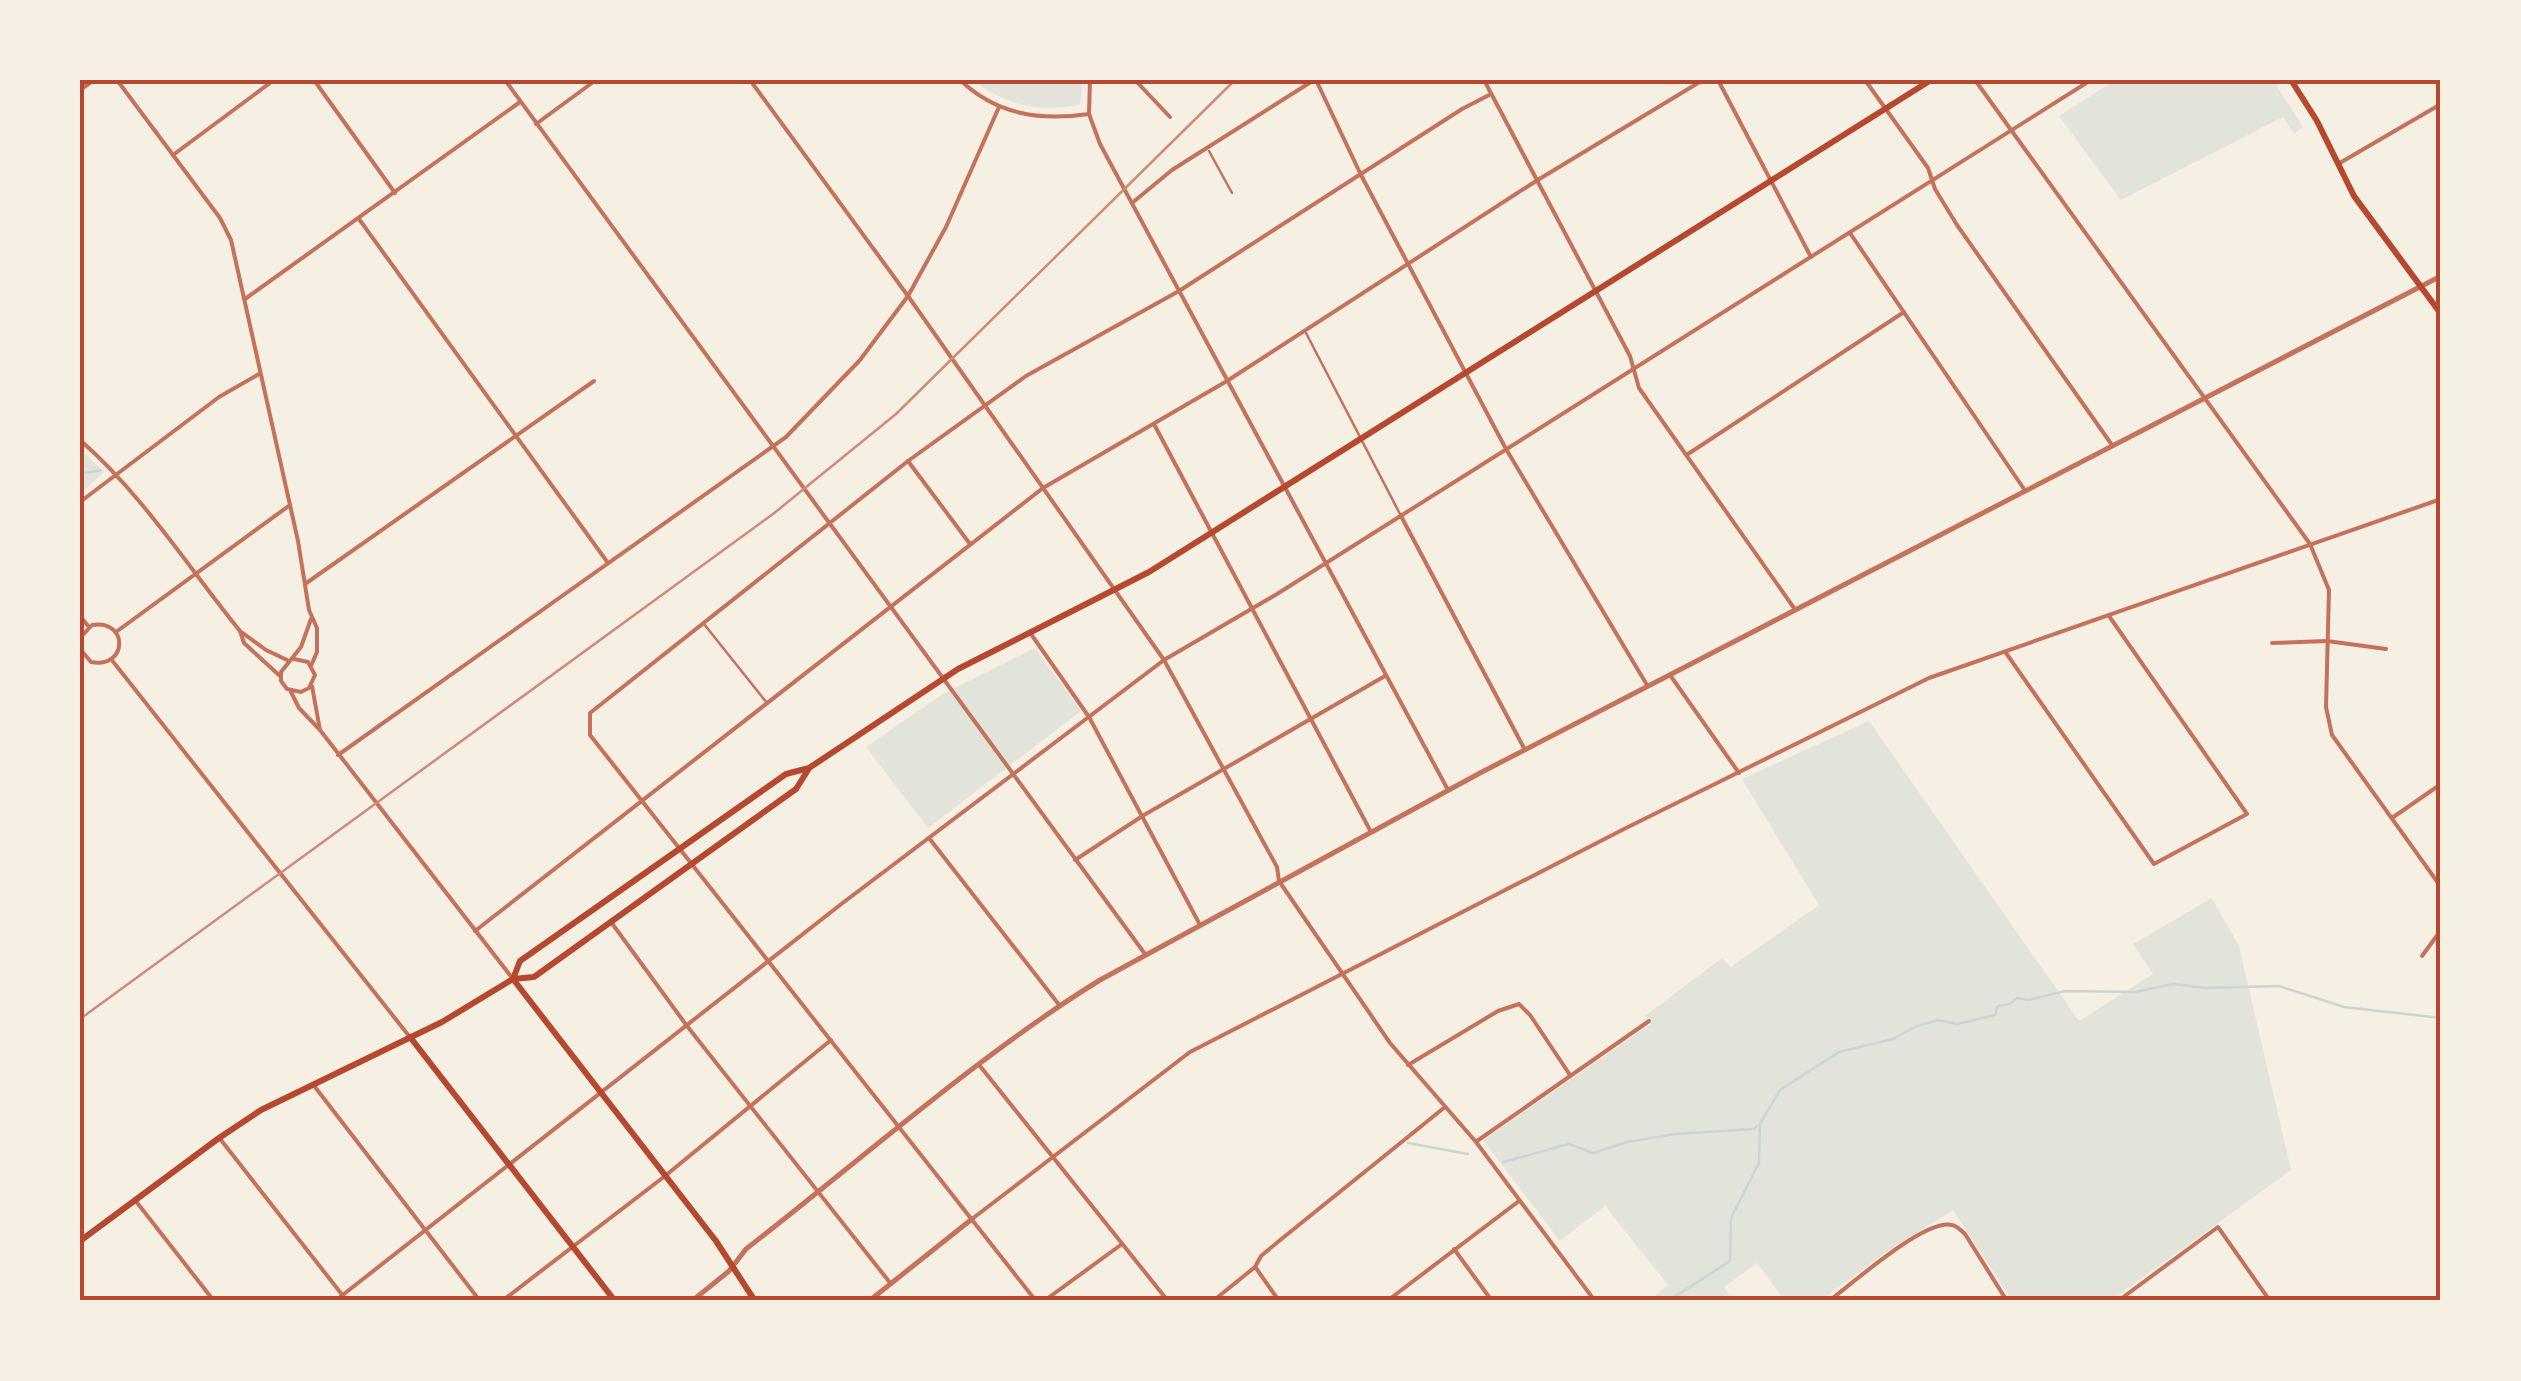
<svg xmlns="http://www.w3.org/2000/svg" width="2521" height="1381" font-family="Lato,sans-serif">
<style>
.green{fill:#e2e4dc}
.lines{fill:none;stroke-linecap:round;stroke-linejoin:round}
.stream{stroke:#c9d6d2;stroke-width:2.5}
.service{stroke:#c5725c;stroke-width:2.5}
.minor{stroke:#c5725c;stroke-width:4}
.tertiary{stroke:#c5725c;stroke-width:5}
.secondary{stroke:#b5482f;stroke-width:6}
.primary{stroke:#b5482f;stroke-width:6}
.rail{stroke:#cf8b77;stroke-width:2.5}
.neatline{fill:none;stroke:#b5482f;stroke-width:4}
</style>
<rect width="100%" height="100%" fill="#f6efe4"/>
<g class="green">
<path d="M 973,80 L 1083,80 L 1080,105 C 1039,112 1006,106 973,80 Z"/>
<polygon points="2115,80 2273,80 2303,127 2294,134 2283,117 2121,200 2059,116"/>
<polygon points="80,449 104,472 80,494"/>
<polygon points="1035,648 1081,711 928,828 866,747 943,694"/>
<polygon points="1869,721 2079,1021 2153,974 2133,944 2212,898 2239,946 2291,1170 2110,1301 2012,1301 1953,1210 1889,1250 1820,1301 1785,1301 1757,1263 1724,1287 1733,1301 1649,1301 1668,1285 1605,1206 1560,1241 1483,1140 1651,1024 1645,1016 1722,958 1731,967 1819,905 1742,779"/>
</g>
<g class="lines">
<g class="stream">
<polyline points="80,474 101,470"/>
<polyline points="1408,1143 1468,1154"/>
<polyline points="1503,1162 1569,1144 1593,1153 1627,1142 1675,1134 1754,1129 1757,1126"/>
<polyline points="1668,1301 1730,1261 1731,1218 1759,1163 1760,1124 1780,1090 1839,1052 1893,1039 1917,1026 1939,1020 1957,1024 1995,1015 1998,1006 2010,1004 2017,998 2029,1000 2065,991 2135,992 2174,984 2206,988 2279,986 2344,1007 2441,1018"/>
</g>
<g class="service">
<polyline points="1209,151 1232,193"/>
<polyline points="1306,333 1400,514"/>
<polyline points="704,624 767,703"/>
</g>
<g class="minor">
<polyline points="117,80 220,218 231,240 298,541 309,610 317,628 317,652 311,666"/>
<polyline points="314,80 395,193"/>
<polyline points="505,80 1145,954"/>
<polyline points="750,80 908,296 1164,660 1277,867 1279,881 1390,1043 1476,1142 1595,1301"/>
<path d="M 960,80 C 997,115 1040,121 1089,114"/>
<polyline points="1090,80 1089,114 1100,144 1448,790"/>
<polyline points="1135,80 1170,117"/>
<polyline points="1316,80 1361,175 1506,449 1647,685"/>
<polyline points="1484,80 1630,356 1639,388 1794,608"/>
<polyline points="1718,80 1811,257"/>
<polyline points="1865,80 1928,168 1935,189 1957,225 2112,445"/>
<polyline points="1975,80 2310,544 2329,590 2326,707 2332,735 2441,887"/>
<polyline points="80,90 94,80"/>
<polyline points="536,124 596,80"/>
<polyline points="173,155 274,80"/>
<polyline points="2338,164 2441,104"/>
<polyline points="1132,203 1172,170 1314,80"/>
<polyline points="359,219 608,563"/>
<polyline points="1850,233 2024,489"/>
<polyline points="245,299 520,102"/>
<polyline points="1155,426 1371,832"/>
<path d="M 80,440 C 143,495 188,567 240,631 L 244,643 L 280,676"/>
<polyline points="1688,454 1904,312"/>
<polyline points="908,461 970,544"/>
<polyline points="80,502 219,397 259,374"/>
<polyline points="1401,516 1525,750"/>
<polyline points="305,584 594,381"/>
<polyline points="80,616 89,627"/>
<polyline points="240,631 266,650 287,660"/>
<polyline points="116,632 290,505"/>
<polyline points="1031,634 1089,717 1199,923"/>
<path d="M 80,638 L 92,625 C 129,619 128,669 91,662 L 80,649"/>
<polyline points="2272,643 2327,641 2386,649"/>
<polyline points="2006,653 2154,864 2247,814 2109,616"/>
<polyline points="111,659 409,1036"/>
<polyline points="294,659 308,662 315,675 309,688 301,692 287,689 281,681 281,672 301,647 311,619"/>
<polyline points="1670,675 1739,773"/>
<polyline points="312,686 320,730"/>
<polyline points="291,692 299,708 320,730 513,979"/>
<polyline points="338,755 786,437 860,360 908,296 946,227 999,107"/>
<polyline points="2392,818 2441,784"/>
<polyline points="929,838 1060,1006"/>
<polyline points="1075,860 1144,815 1385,676"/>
<polyline points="611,922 687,1026 891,1284"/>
<polyline points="475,931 1043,488 1227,381 1536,181 1703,80"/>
<polyline points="2422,956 2441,930"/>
<polyline points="1408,1065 1498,1011 1519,1004 1530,1015 1570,1075"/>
<polyline points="980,1066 1168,1301"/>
<polyline points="315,1087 480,1301"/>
<polyline points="221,1140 347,1301"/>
<polyline points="1477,1141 1649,1021"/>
<polyline points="135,1200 214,1301"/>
<polyline points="972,1219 1190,1052 1624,829 1929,678 2441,499"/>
<polyline points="1454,1249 1492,1301"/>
<polyline points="1256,1268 1279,1301"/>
<polyline points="80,1296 84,1301"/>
<polyline points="335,1301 840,905 1164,660 1277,594 2091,80"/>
<polyline points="502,1301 665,1176 831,1040"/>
<polyline points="1036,1301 590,735 590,713 908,461 1026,376 1179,291 1462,109 1491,94"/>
<polyline points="1044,1301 1122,1244"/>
<polyline points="1213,1301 1255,1267 1261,1256 1279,1241 1445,1107"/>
<polyline points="1387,1301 1519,1201"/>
<path d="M 1829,1301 C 1852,1284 1925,1218 1952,1225 C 1957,1226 1961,1230 1965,1234 L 2007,1301"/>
<polyline points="2118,1301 2218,1227 2270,1301"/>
</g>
<g class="tertiary">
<path d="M 692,1301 L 729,1271 L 746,1249 C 861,1160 977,1056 1100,980 L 1480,773 L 2441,276"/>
<polyline points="869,1301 972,1219"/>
</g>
<g class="secondary">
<polyline points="2291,80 2317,121 2354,196 2441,314"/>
<polyline points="513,979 716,1241 755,1301"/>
<polyline points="410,1037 615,1301"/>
</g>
<g class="primary">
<polyline points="513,979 520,961 786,774 809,768 958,669 1149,572 1931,80"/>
<polyline points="80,1241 219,1138 261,1110 442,1022 513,979 534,977 796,789 808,770"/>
</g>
<polyline class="rail" points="80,1019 773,514 896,414 1235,80"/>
</g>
<rect width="2521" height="1381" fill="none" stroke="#f6efe4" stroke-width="165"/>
<rect x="82" y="82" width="2356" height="1216" class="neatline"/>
</svg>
